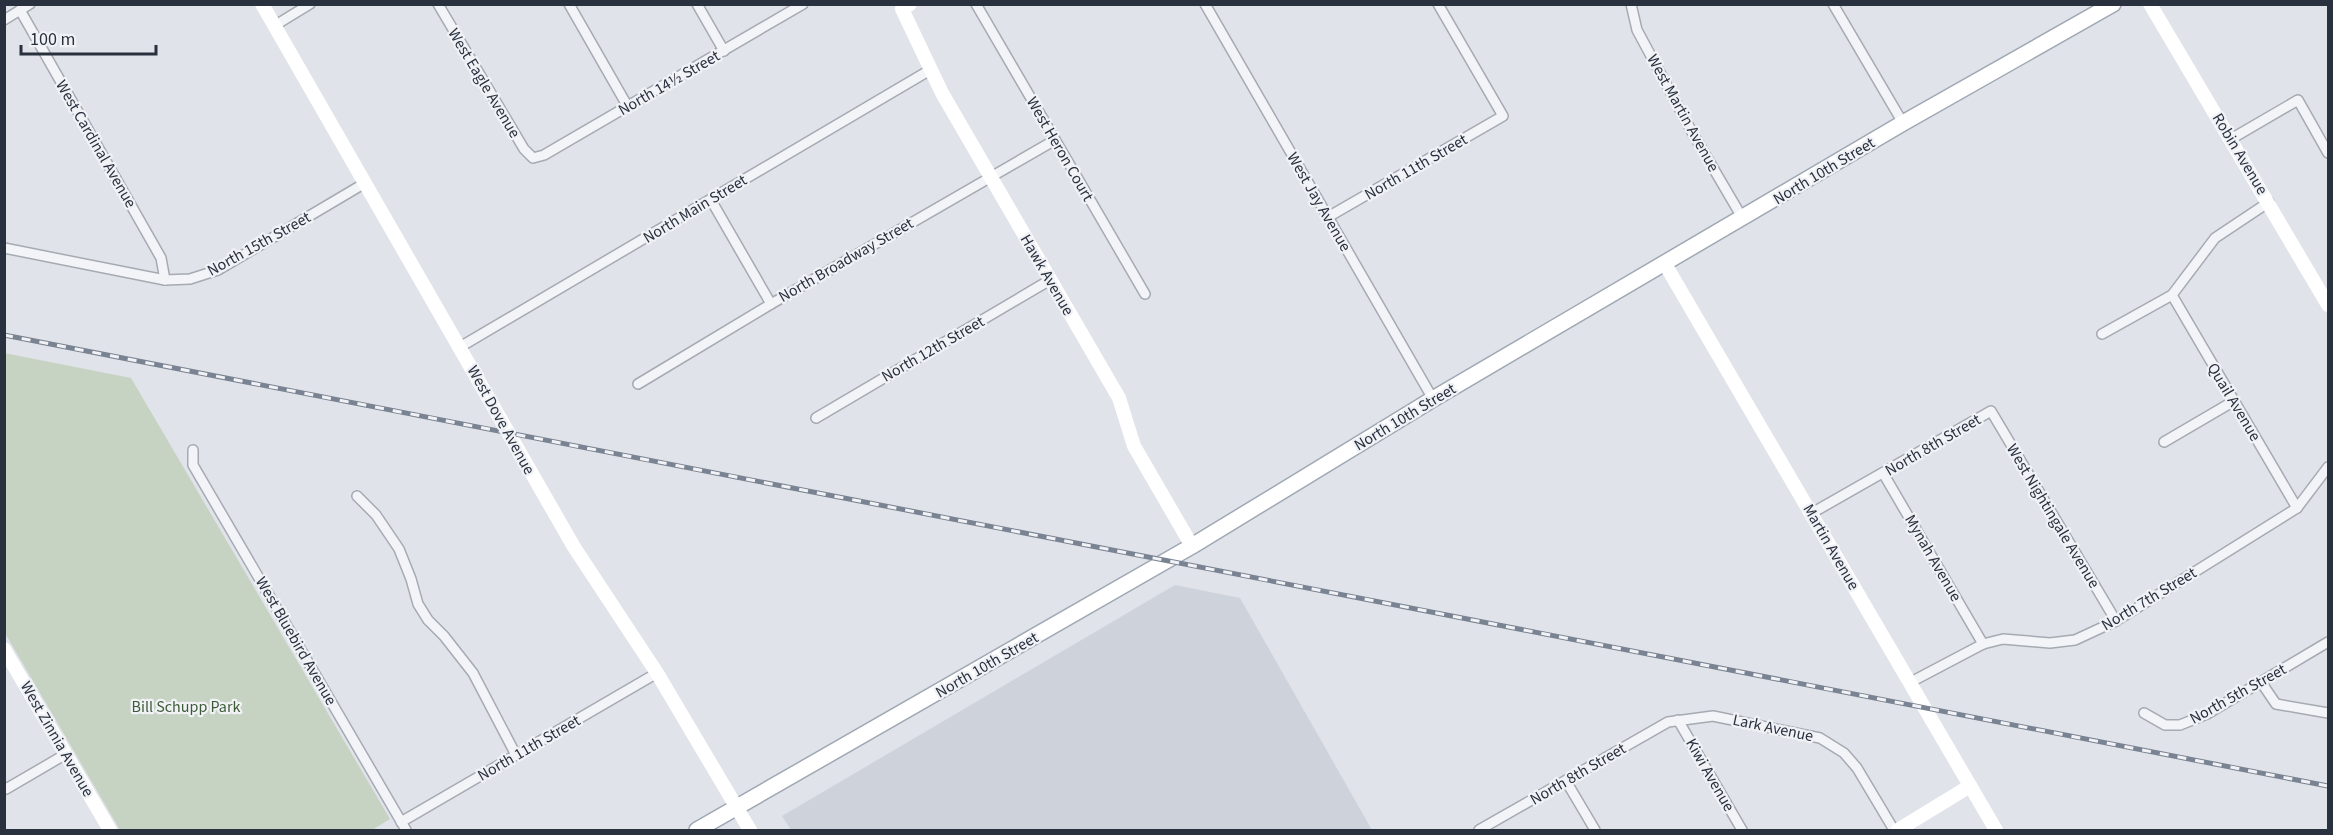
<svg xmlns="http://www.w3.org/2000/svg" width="2333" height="835" font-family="'Source Sans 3',sans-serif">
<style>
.built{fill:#ced2da}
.green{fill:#c6d2c2}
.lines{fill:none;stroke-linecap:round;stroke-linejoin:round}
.street-casing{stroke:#a5aab3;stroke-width:12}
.primary-casing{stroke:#a0a8b4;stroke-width:18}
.street{stroke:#f3f4f7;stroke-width:9}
.secondary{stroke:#fff;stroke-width:14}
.primary{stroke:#fff;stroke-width:15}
.rail-casing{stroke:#7a8391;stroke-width:5}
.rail{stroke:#f0f2f6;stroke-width:3;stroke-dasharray:9;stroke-linecap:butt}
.labels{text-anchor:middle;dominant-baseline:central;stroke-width:4.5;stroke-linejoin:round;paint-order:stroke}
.street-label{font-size:16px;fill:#29313f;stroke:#f0f2f6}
.park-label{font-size:16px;fill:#3d5a37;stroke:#f0f2f6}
</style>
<rect width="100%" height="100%" fill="#e0e3e9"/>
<polygon class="built" points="1175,585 1240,598 1372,830 791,830 782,816"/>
<polygon class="green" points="4,353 131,378 390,819 372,830 120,830 5,633"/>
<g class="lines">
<defs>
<g id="street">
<polyline points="438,4 524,149 533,158 544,155 803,4"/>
<polyline points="569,4 628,107"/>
<polyline points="697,4 724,51"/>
<polyline points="976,4 1145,294"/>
<polyline points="1205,4 1433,399"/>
<polyline points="1631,4 1637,30 1692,132 1743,219"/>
<polyline points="1833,4 1903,123"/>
<polyline points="20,10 161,258 165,280"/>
<polyline points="4,20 30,4"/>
<polyline points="274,26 310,4"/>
<polyline points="2231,139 2298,100 2328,153"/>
<polyline points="711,200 771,304"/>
<polyline points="1328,217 1503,116 1438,4"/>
<polyline points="4,248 165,280 190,279 218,270 365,183"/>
<polyline points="2172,295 2297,508"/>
<polyline points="2102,334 2172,295 2215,238 2269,202"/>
<polyline points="460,347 930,70"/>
<polyline points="638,384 771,304 1055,140"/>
<polyline points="816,418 1050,280"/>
<polyline points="2164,442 2234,401"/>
<polyline points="193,450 193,465 406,830"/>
<polyline points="1883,473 1983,644"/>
<polyline points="357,496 376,515 399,549 411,579 418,604 428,620 444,636 473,673 516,755"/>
<polyline points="1812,513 1991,411 2116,621"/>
<polyline points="2261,682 2276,704 2328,713"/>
<polyline points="1909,683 1983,644 2003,639 2050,643 2075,640 2116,621 2297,508 2328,467"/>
<polyline points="2144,713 2165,725 2180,725 2207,714 2328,642"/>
<polyline points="1678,720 1742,830"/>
<polyline points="1566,781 1595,830"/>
<polyline points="4,787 6,789 66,754"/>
<polyline points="401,822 657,673"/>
<polyline points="1479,830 1668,722 1713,716 1820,738 1844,753 1857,768 1894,830"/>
</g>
<polyline id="primary" points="697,830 1192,546 1433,399 1903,123 2113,4"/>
</defs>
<use href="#street" class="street-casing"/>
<use href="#primary" class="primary-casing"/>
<use href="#street" class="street"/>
<g class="secondary">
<polyline points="262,4 574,547 657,673 750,830"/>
<polyline points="910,4 902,9 942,93 1119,398 1134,446 1192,546"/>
<polyline points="2150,4 2328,305"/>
<polyline points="1665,264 1996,830"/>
<polyline points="4,649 110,830"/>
<polyline points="1898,830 1970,786"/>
</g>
<use href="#primary" class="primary"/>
<defs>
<polyline id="rail" points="4,335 2328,786"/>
</defs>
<use href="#rail" class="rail-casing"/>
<use href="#rail" class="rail"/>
</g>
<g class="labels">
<g class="street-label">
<text transform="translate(484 83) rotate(59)">West Eagle Avenue</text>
<text transform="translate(669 83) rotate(-30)">North 14½ Street</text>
<text transform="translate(1683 113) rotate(61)">West Martin Avenue</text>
<text transform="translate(96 144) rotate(60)">West Cardinal Avenue</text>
<text transform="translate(1060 149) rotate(60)">West Heron Court</text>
<text transform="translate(2240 154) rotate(59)">Robin Avenue</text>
<text transform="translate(1416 167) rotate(-30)">North 11th Street</text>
<text transform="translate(1824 171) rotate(-31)">North 10th Street</text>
<text transform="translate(1319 202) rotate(60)">West Jay Avenue</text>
<text transform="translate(695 209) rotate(-31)">North Main Street</text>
<text transform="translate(259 244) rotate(-29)">North 15th Street</text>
<text transform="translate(846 260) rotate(-30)">North Broadway Street</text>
<text transform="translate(1047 275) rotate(60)">Hawk Avenue</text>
<text transform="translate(933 349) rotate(-30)">North 12th Street</text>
<text transform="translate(2234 402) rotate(59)">Quail Avenue</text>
<text transform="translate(1405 417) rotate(-31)">North 10th Street</text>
<text transform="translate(501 420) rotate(61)">West Dove Avenue</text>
<text transform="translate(1933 445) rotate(-30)">North 8th Street</text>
<text transform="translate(2053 516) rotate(59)">West Nightingale Avenue</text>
<text transform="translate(1831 547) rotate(60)">Martin Avenue</text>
<text transform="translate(1933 558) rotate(60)">Mynah Avenue</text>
<text transform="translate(2149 599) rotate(-31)">North 7th Street</text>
<text transform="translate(296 641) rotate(60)">West Bluebird Avenue</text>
<text transform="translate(987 665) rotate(-30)">North 10th Street</text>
<text transform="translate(2238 694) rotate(-29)">North 5th Street</text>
<text transform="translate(1773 728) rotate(12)">Lark Avenue</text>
<text transform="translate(57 739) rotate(60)">West Zinnia Avenue</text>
<text transform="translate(529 748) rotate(-30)">North 11th Street</text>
<text transform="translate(1578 774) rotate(-30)">North 8th Street</text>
<text transform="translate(1710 775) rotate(60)">Kiwi Avenue</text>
</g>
<g class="park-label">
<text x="186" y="707">Bill Schupp Park</text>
</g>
</g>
<rect width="2333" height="835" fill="none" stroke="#29313f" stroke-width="12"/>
<path d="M21 45v9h135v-9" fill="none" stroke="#29313f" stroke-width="3"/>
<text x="30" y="45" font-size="18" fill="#29313f" stroke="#f0f2f6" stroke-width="4.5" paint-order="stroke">100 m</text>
</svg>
